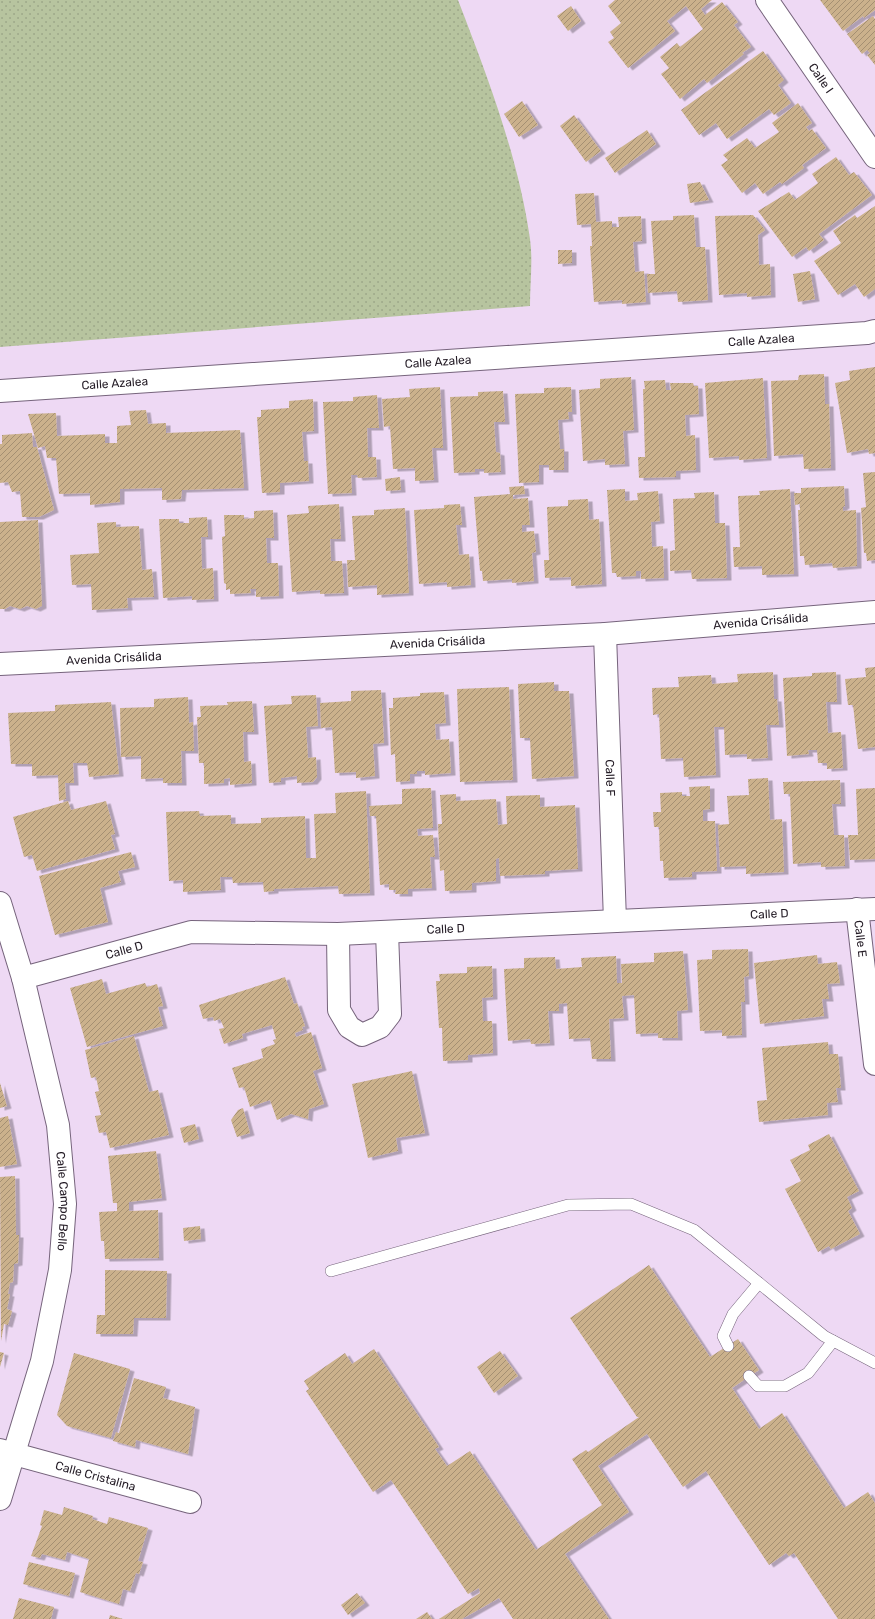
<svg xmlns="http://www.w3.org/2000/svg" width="875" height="1619" font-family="Rubik,sans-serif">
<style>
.park{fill:url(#park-dots)}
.building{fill:url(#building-hatch);filter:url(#shadow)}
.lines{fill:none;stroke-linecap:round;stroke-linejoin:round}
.service-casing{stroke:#76647c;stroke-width:12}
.minor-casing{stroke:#76647c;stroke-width:24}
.service{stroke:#fff;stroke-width:11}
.minor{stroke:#fff;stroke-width:22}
.labels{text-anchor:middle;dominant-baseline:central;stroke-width:3.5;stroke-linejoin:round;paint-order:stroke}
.street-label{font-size:12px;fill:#231b25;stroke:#fff}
</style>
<defs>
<pattern id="park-dots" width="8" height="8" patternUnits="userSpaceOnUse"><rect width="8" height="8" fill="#b7c49f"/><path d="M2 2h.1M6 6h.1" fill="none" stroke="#9da889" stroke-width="1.8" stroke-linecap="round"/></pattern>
<pattern id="building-hatch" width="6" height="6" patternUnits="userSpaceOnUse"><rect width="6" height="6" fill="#cbb18c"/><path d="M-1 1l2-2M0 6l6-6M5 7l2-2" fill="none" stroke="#a48f72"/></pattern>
<filter id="shadow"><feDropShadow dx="4.5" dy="2.5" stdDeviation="0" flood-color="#0004"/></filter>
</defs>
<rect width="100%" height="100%" fill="#eed9f4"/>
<path class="park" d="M 0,0 L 458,0 C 488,78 518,156 530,239 C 533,260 530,284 530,306 L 0,347 Z"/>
<g class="building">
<polygon points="615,0 712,0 701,9 705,15 722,2 738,22 734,25 751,47 742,53 744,54 707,83 704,79 680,99 661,74 669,68 660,57 677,43 680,47 703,29 686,6 667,21 675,31 628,68 608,42 614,38 610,32 621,23 608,6"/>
<polygon points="820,0 875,0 875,10 864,18 863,16 843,31"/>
<polygon points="571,6 581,21 568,31 557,16"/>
<polygon points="873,16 875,19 875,65 867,55 870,53 867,50 862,54 847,34"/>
<polygon points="763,51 784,80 778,85 791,103 774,115 769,109 727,139 716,123 699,135 681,110"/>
<polygon points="522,101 538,125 519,137 504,114"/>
<polygon points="798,103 812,123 806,127 809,131 812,129 826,148 802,165 804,168 782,184 780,182 763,194 755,183 742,193 721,165 728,160 723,155 747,138 755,148 779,132 772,123"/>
<polygon points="574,115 601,151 586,162 560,126"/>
<polygon points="647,130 656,144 615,173 605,158"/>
<polygon points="836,157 849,175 854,172 872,195 819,234 824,240 809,251 806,247 792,257 758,211 789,192 795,200 818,183 812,174"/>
<polygon points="700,182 709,200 690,203 687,184"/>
<polygon points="594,193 596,222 612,221 612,227 619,227 618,217 641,216 642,241 633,242 635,272 644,271 646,302 622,304 622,300 594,302 590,246 592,246 591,224 577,225 575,194"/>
<polygon points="875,206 875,289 864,297 855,284 838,295 814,261 841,243 833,231 855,215 857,218"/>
<polygon points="694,215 696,247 705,247 708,300 678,302 677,291 648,293 647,274 655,274 651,221 673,220 673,216"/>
<polygon points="753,215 765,230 758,235 759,265 770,264 771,295 747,297 747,293 719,295 715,216"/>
<polygon points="558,250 572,250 572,263 558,264"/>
<polygon points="810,271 815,299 798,302 793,274"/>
<polygon points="875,367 875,453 869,454 868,449 847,453 835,383 850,380 849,371"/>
<polygon points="824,374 825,404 829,404 831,468 804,469 803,454 774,456 771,381 798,380 799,375"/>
<polygon points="631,377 634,430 623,431 625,464 605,465 605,459 583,461 579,390 600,388 600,379"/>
<polygon points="763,378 767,458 739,460 739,456 709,458 705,383"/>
<polygon points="665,380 666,390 671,390 670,383 693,383 694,386 698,386 699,414 685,415 686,436 695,435 696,470 676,471 676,477 639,478 638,457 645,457 643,389 645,389 644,381"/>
<polygon points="440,387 443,448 432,448 434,480 415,481 415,468 393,469 390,426 384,427 382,399 410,397 409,389"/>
<polygon points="571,387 572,412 568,412 569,419 558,420 560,449 564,449 564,470 549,470 549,465 539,465 539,482 519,483 515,394 544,393 544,388"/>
<polygon points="503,391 505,422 494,422 496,452 500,453 501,472 484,473 484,469 475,469 475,472 454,473 450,397 478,396 478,392"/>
<polygon points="377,395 379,428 367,428 368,457 376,457 377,477 358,478 357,475 351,475 352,493 328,494 323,402 353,401 353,397"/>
<polygon points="313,399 314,431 302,432 304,461 308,461 309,481 280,483 280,492 262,493 257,417 261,417 261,410 289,408 289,401"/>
<polygon points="146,410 148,424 166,423 166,433 240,430 244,488 182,490 181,499 162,500 162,488 120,489 120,502 90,505 90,493 59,494 56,458 47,458 45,446 38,448 28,414 56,413 57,436 105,434 105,443 117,443 117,426 131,425 129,411"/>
<polygon points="32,433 33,447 37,447 54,510 39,517 22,517 20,491 12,492 8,482 0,483 0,444 2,444 2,435"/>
<polygon points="875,472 875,560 867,561 866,553 864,553 861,508 866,507 863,473"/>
<polygon points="400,477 401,490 386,491 385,479"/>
<polygon points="524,486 525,494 513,495 513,499 528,498 530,525 522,525 522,532 534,531 536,552 532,553 534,581 512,583 512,579 483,581 482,571 480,571 474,497 510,494 509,487"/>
<polygon points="844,486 845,506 843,507 843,511 856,510 857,566 833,568 832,563 805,565 804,556 800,556 798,510 800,510 800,504 795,505 794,493 801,493 801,488"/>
<polygon points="625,489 625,501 638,500 637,493 658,491 660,521 651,522 652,547 663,546 664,578 641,579 641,571 636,571 636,576 617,577 616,573 612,573 607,490"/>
<polygon points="790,489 794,574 762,575 762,566 734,567 733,547 740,547 738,496 760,495 759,491"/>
<polygon points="714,492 715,523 725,523 727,578 692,579 691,570 670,571 670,551 675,550 673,499 695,498 694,493"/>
<polygon points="588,499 589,520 599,519 602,584 571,586 571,577 545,578 544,560 549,560 547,507 568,506 568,500"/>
<polygon points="339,504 341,539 330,539 331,561 342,561 344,593 320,594 320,590 292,592 287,515 309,513 308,506"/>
<polygon points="460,504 462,525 456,525 459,555 469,554 471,585 447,587 447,582 419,584 414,510 444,508 444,505"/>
<polygon points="405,508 409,593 377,595 377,585 348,587 347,560 355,560 352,516 374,515 374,510"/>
<polygon points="273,510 274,538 266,538 267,563 278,563 279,596 256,597 256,589 250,589 251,593 230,594 230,589 226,590 226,584 224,583 222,537 225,536 224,515 244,515 244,519 254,518 254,511"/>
<polygon points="207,517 208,537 201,537 202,569 213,568 214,599 192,600 192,596 163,598 159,519 179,519 179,523 189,523 189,518"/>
<polygon points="38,520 42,606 36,609 27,606 20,609 10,606 5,609 0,609 0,522"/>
<polygon points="116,522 116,527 139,526 142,570 152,569 154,597 127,598 128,608 92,610 91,584 72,585 70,555 99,553 97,523"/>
<polygon points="875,667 875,747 858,749 853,705 848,705 845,679 866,677 865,668"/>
<polygon points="773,672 774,699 777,699 779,725 766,725 768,758 747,759 747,754 725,755 724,727 714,727 716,775 684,777 683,758 661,759 659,714 653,715 652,688 679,687 678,677 711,675 712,684 738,682 737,674"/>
<polygon points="836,672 837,702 826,702 828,733 841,732 843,768 827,769 827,763 818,763 817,750 808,750 809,754 787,756 783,678 812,676 812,673"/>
<polygon points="554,682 554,691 569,691 574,776 532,779 530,738 520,738 518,684"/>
<polygon points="509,687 513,780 460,782 457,689"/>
<polygon points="381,690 384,743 373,744 375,776 356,778 356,772 335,773 332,727 321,728 320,703 351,701 351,691"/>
<polygon points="444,692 446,723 435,724 436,740 449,739 451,773 425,775 425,771 417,771 417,774 410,774 410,781 396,782 395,754 391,755 389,708 393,708 393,698 420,696 420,693"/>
<polygon points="316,695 318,726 306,727 308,758 316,757 317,777 313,782 297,783 297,776 281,778 281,782 269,783 264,706 292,704 291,696"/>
<polygon points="188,697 189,723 193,722 194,751 181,751 182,783 163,783 163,778 141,779 141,756 121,757 120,708 154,707 154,699"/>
<polygon points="252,701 254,732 243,732 244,762 251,761 252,783 230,785 230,778 224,779 224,783 204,784 204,763 199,763 197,717 201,717 200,706 228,705 227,702"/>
<polygon points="111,702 119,774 89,777 87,763 73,763 74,783 65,783 66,799 59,801 58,775 32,776 32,764 11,764 8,713 55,711 55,705"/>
<polygon points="768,778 770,820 782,819 784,872 746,874 746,866 720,867 718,825 729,824 727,796 749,795 748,779"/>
<polygon points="840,780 841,804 832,804 834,835 844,835 845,866 821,867 821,862 793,864 790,794 784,794 783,782"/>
<polygon points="710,786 710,809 703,810 703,821 715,821 717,871 692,872 692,877 664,878 663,861 660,861 659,827 654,827 653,812 661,812 660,793 682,792 682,796 690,796 689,787"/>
<polygon points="431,788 433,828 417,829 418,836 433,835 435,857 430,857 432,888 408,889 408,894 395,894 396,890 389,890 389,884 380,885 376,816 370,816 369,806 402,804 402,789"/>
<polygon points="875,788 875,859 850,860 848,835 858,835 856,789"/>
<polygon points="366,791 370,893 339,894 338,886 274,889 274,891 264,892 263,882 233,883 232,877 220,877 221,890 183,892 183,880 169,881 166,812 199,811 200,816 231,815 231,824 261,823 261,818 305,816 306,858 316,858 314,814 336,813 335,793"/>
<polygon points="456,794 456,801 496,799 498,825 507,824 506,796 540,795 540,807 575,805 578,869 545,871 545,874 500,876 499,858 496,859 496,881 472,883 472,890 445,891 444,870 440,871 438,824 442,824 440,795"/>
<polygon points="68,801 71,810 106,801 115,834 111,835 115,849 37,871 32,855 24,857 13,817"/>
<polygon points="131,852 135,867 118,871 121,882 100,888 108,922 55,935 39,876"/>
<polygon points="748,949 749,976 744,977 745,1002 741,1002 742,1035 722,1036 722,1030 700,1031 697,960 712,959 712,950"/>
<polygon points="683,951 688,1010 677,1011 678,1038 658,1038 658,1033 636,1034 634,995 622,996 624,1018 609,1019 611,1059 592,1059 590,1038 569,1039 567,1003 559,1004 559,1011 548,1011 550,1043 531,1044 530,1039 508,1041 504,969 524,968 524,958 555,957 556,969 582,967 581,958 616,956 617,983 622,983 621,964 654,962 654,953"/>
<polygon points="817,955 818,964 837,962 840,983 827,984 829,999 822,999 824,1016 760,1024 754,963"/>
<polygon points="492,966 493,997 482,998 483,1021 492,1021 493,1053 468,1055 468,1060 443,1061 442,1028 439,1028 436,981 440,981 439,974 467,973 467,967"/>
<polygon points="285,977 294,1004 297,1003 305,1026 302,1027 303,1030 295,1033 296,1037 311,1032 322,1068 313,1071 324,1104 309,1109 308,1119 291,1114 277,1120 270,1100 250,1107 244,1087 239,1088 232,1068 263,1058 261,1049 275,1044 273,1040 276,1039 272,1025 242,1034 243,1038 224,1044 219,1029 224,1028 220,1019 214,1021 213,1017 203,1019 199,1005"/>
<polygon points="102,979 106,994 145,983 147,987 157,984 163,1006 158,1007 163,1026 87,1047 70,988"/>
<polygon points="134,1036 149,1092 158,1090 169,1135 110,1148 106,1132 99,1133 95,1116 101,1115 95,1092 99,1091 96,1077 91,1078 85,1050"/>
<polygon points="828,1042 829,1054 838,1054 841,1088 836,1088 838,1102 827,1103 828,1115 759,1122 757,1101 767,1100 762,1048"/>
<polygon points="412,1071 425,1133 396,1138 398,1151 368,1158 352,1084"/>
<polygon points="0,1083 7,1106 0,1108"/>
<polygon points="243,1108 250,1133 237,1137 231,1120 238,1110"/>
<polygon points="8,1116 17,1164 0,1167 0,1118"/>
<polygon points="195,1124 199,1139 184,1143 180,1128"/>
<polygon points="829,1134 859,1191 847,1197 852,1208 848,1211 860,1234 831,1249 829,1246 818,1252 785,1189 801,1181 790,1160 810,1150 808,1145"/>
<polygon points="156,1151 162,1198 129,1202 129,1211 158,1210 159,1258 105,1259 104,1241 101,1241 99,1212 117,1211 117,1203 113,1203 108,1156"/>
<polygon points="15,1176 16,1235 19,1235 18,1263 14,1264 13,1282 10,1283 8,1294 10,1294 7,1309 12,1311 8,1325 4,1324 1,1341 0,1177"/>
<polygon points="200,1226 201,1239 184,1241 183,1228"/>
<polygon points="649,1265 710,1357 738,1339 759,1370 732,1388 759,1429 782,1413 844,1508 868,1492 875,1503 875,1619 838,1619 794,1553 789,1556 786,1553 769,1565 706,1471 683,1487 647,1434 598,1466 629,1512 565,1554 609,1619 513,1619 499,1598 462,1619 439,1619 480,1593 479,1588 468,1594 391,1480 373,1492 306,1391 309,1389 304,1381 345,1353 352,1364 374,1349 439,1447 435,1449 447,1466 470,1451 536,1550 602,1505 572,1459 586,1450 588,1452 639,1417 637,1417 570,1318"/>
<polygon points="105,1270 167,1271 166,1318 134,1318 133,1334 96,1334 97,1315 105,1315"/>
<polygon points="500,1351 518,1376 494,1393 477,1367"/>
<polygon points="0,1352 4,1353 0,1367"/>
<polygon points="74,1353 130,1369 111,1438 67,1426 57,1415"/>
<polygon points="134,1378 166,1387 163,1398 195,1407 188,1454 136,1440 135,1447 113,1441 116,1432 119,1433"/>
<polygon points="64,1507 93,1516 92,1519 107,1524 109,1517 148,1528 138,1561 143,1562 139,1574 136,1573 130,1591 123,1589 119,1604 80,1592 89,1559 67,1552 65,1560 42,1554 40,1558 31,1556 42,1526 40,1525 44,1510 62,1515"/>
<polygon points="29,1562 75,1573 69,1596 23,1584"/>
<polygon points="357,1593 365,1603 348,1615 341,1605"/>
<polygon points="19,1598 54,1607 51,1619 13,1619"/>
<polygon points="427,1612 432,1619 416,1619"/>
<polygon points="110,1615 123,1619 109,1619"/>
</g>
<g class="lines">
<defs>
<g id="service">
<polyline points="331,1271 568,1205 631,1204 694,1230 824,1336 875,1363"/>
<polyline points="728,1346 723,1336 733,1314 759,1283"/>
<polyline points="749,1376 758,1386 785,1386 808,1373 833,1341"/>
</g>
<g id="minor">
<path id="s1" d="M 767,0 L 875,157"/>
<path id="s2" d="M 0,391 L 867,333 L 875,331"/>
<path id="s3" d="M 605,634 L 615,921"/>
<path id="s4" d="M 0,664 L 605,634 L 875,612"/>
<path id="s5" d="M 0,903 L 23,978 L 58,1125 L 65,1204 L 60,1270 L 42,1361 L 0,1499"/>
<path id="s6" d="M 857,909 L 875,1064"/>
<polyline points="338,934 339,1010 349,1027 362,1035 380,1027 390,1014 387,932"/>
<path id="s7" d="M 23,978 L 191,932 L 338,934 L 875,909"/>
<path id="s8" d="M 0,1450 L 190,1502"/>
</g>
</defs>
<use href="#service" class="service-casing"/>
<use href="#minor" class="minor-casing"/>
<use href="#service" class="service"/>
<use href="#minor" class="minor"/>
</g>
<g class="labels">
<g class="street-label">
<text stroke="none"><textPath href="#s1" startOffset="95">Calle I</textPath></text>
<text stroke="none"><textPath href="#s2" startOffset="763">Calle Azalea</textPath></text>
<text stroke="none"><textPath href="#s2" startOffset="439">Calle Azalea</textPath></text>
<text stroke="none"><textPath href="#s2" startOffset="115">Calle Azalea</textPath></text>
<text stroke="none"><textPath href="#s4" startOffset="762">Avenida Crisálida</textPath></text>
<text stroke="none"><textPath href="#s4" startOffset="438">Avenida Crisálida</textPath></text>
<text stroke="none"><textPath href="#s4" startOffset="114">Avenida Crisálida</textPath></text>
<text stroke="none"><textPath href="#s3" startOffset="144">Calle F</textPath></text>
<text stroke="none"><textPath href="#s7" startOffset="753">Calle D</textPath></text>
<text stroke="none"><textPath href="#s7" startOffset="429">Calle D</textPath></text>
<text stroke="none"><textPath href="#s6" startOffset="30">Calle E</textPath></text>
<text stroke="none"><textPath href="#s7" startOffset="105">Calle D</textPath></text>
<text stroke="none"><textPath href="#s5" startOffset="306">Calle Campo Bello</textPath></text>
<text stroke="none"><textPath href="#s8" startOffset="99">Calle Cristalina</textPath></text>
</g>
</g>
</svg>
